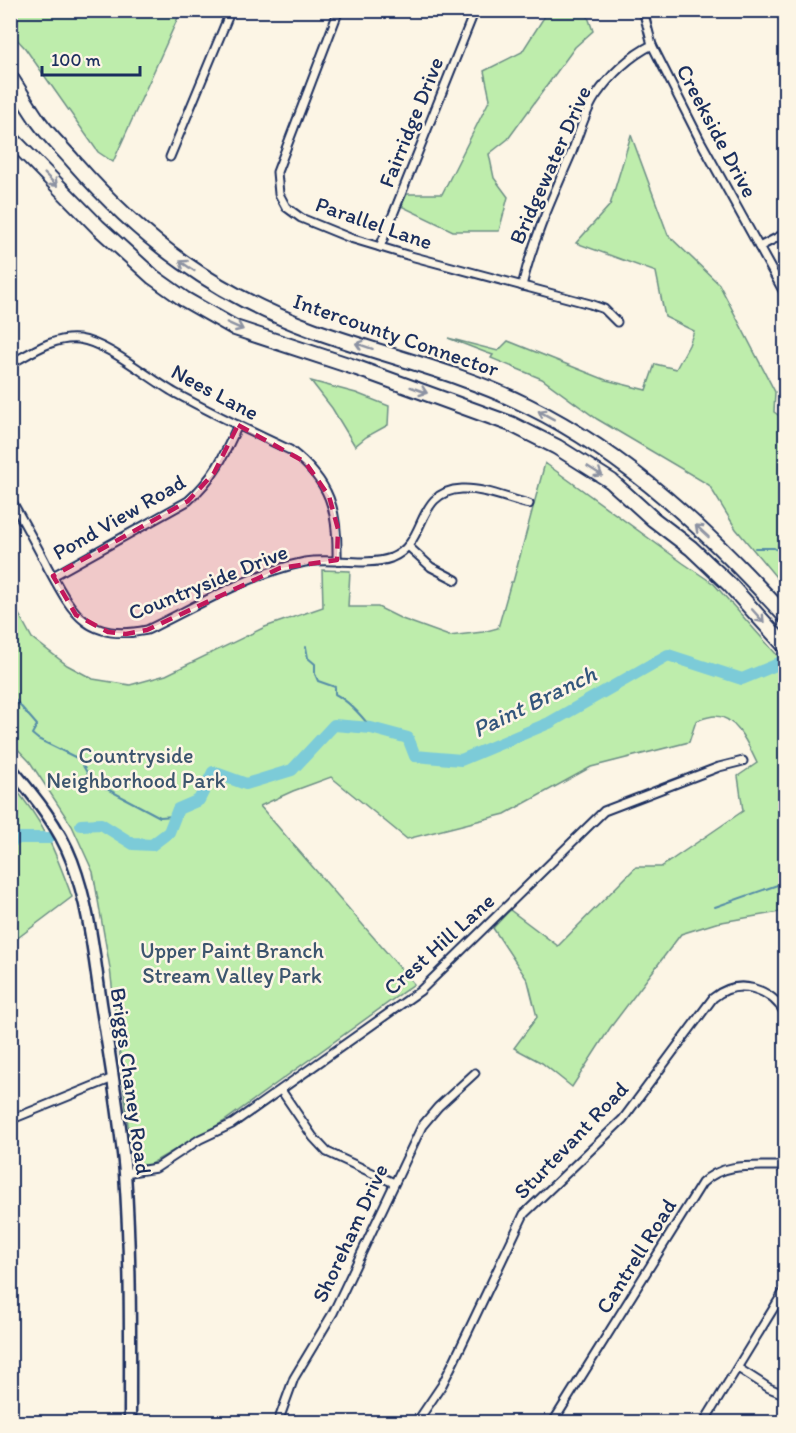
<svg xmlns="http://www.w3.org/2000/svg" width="796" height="1433" font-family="Itim,sans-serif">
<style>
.green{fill:#beedac;stroke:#6c8e85;stroke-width:1.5}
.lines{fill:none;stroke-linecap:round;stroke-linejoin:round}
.stream{stroke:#558da7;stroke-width:2}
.river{stroke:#7ccbd8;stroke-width:12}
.street-casing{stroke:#1b2f5e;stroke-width:11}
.secondary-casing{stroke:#1b2f5e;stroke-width:15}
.highway-casing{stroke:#1b2f5e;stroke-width:18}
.street{stroke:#fcf5e5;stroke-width:7}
.secondary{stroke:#fcf5e5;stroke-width:10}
.highway{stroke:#fcf5e5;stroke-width:14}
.oneway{stroke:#8c92a2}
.marked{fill:#c2185b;fill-opacity:0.2;stroke:#c2185b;stroke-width:4.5;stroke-dasharray:12 8;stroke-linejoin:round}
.labels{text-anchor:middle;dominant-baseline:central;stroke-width:5;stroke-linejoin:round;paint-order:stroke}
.street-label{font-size:22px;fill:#1b2f5e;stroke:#fcf5e5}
.park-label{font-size:22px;fill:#3c556e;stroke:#fcf5e5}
.water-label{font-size:24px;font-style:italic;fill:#33567c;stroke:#fcf5e5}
</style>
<rect width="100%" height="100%" fill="#fcf5e5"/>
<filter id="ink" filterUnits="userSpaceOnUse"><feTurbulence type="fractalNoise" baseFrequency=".0167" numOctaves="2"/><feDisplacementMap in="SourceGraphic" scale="12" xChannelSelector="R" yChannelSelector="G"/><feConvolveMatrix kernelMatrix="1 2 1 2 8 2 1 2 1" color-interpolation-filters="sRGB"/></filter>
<g filter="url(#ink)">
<g class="green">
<polygon points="11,10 181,11 113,162 98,152 25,48 11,33"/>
<polygon points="548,11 586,11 593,31 575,47 508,139 489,154 494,178 508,197 499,231 453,231 401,206 407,194 442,194 490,99 484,71 522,52"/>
<polygon points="631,135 668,235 719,284 775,392 774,412 785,420 785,588 736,529 709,485 597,419 542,379 491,358 493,355 487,353 448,338 498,351 508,341 606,380 646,390 655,364 676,369 689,345 694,331 665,317 656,272 576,243 610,205"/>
<polygon points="311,381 356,393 389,406 388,425 366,437 355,446 332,408"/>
<path d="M 545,463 L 683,563 L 714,584 L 785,664 L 785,911 L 716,923 L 681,934 L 610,1028 L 572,1087 L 542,1063 L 514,1048 L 537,1017 L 528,981 L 493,928 L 510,910 L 558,946 L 636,867 L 661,867 L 743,811 L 738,776 L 757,763 C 749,747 737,716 715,716 C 709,716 702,719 696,721 L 689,742 L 591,767 L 505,814 L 407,839 L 331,777 L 293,791 L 260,806 L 414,984 L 223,1122 L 147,1166 L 138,1164 L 137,1156 L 131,1151 L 110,968 L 93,872 L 72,826 L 30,762 L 11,742 L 10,598 L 32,638 L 67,665 L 93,679 L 130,685 L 166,675 L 265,627 L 323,607 L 322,570 L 350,571 L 348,607 L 378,607 L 402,619 L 449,636 L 483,632 L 498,628 L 511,582 L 513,582 Z"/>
<path d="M 11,784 C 44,821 55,851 72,897 L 11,943 Z"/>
</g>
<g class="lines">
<g class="stream">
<polyline points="755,548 774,548 786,555"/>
<path d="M 306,647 L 308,658 L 315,664 L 315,674 L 318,681 L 335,687 L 335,694 C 350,702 361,715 371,728"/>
<polyline points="10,694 37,725 32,734 38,739 79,759 92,781 160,817 175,816"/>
<polyline points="715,907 786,882"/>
</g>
<g class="river">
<polyline points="81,825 101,824 133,844 152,845 169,832 178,809 199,800 213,772 246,784 292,770 334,725 371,728 408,738 415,756 461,760 549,723 668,655 742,679 776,665 786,658"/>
<polyline points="10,842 19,838 49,838"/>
</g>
<defs>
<g id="street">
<polyline points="339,10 277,172 279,194 286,207 301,218 350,238 407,255 590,304 604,309 617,322"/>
<polyline points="643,10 652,45 700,140 786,296"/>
<polyline points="170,157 231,10"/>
<polyline points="380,247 475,10"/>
<polyline points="759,247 786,233"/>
<path d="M 522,286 C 533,239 553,196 572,152 C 579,134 585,112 595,97 C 611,74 628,57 652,45"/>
<path d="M 10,364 C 31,353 54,336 79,339 C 108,343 148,378 175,393 C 212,413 251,432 290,450 C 331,482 338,510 337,560"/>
<path d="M 10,498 C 23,521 36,544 48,568 C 73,614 87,642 147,630 C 197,606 251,573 305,562 C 332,557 366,567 391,558 C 429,543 414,491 462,489 C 484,488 508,499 529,504"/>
<polyline points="408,546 431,567 456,580"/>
<path d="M 53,576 L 188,501 C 214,478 224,456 238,425"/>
<polyline points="281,1090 313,1137 327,1152 394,1183"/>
<polyline points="10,1120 113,1078"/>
<polyline points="125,1173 156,1168 200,1139 232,1124 420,991 604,811 719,767 743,761"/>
<polyline points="738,1368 769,1388 786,1395"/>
<polyline points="278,1422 294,1378 333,1313 422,1126 438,1107 475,1073"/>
<path d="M 417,1422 L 442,1385 L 455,1359 L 524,1214 L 623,1119 L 713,998 C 738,977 771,988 786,1015"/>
<path d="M 553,1422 L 702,1183 C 724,1161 757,1167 786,1166"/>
<polyline points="704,1422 786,1288"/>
</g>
<path id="secondary" d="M 10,767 C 34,796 59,826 72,861 C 89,906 94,955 101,1003 C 110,1059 120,1116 125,1173 C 131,1256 130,1340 130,1422"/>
<g id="highway">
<path d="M 10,77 C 20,92 29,108 39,122 C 49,136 63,149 74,162 C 143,241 215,294 313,330 C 385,356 460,372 528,406 C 628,455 712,535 786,617"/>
<polyline points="10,137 98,227 153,277 184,299 235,328 357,368 511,424 557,447 611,481 653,519 691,548 730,585 786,647"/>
</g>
</defs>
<use href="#street" class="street-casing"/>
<use href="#secondary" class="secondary-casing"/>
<use href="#highway" class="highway-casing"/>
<use href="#street" class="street"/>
<use href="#secondary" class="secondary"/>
<use href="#highway" class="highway"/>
</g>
<defs><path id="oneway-shaft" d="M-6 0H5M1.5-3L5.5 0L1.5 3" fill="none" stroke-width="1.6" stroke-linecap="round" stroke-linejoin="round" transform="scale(1.5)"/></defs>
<g class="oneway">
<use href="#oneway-shaft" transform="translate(51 180) rotate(45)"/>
<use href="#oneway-shaft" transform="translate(187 266) rotate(-146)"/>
<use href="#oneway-shaft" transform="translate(235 326) rotate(24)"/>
<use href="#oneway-shaft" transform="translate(364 346) rotate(-162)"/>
<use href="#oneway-shaft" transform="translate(419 390) rotate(20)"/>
<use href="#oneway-shaft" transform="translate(546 415) rotate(-151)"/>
<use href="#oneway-shaft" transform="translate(595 471) rotate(32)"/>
<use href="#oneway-shaft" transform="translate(702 531) rotate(-137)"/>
<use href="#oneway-shaft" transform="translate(758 616) rotate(48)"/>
</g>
</g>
<path class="marked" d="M 238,425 L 305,462 L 329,496 L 338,529 L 337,560 L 280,568 L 147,630 L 126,634 L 108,632 L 76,615 L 53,576 L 188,501 L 214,473 Z"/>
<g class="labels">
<g class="street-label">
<text transform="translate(411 122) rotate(-68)">Fairridge Drive</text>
<text transform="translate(717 131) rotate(62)">Creekside Drive</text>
<text transform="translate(550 165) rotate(-66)">Bridgewater Drive</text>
<text transform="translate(374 223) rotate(19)">Parallel Lane</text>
<text transform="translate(396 335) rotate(19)">Intercounty Connector</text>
<text transform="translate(215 392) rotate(28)">Nees Lane</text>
<text transform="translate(119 517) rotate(-30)">Pond View Road</text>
<text transform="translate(208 582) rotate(-22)">Countryside Drive</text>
<text transform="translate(439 944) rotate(-42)">Crest Hill Lane</text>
<text transform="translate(131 1081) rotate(82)">Briggs Chaney Road</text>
<text transform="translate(571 1140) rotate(-46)">Sturtevant Road</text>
<text transform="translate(350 1233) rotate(-65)">Shoreham Drive</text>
<text transform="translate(636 1256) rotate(-58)">Cantrell Road</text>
</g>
<g class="park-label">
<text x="136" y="755">Countryside<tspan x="136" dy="25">Neighborhood Park</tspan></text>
<text x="232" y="950">Upper Paint Branch<tspan x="232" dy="25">Stream Valley Park</tspan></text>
</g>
<g class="water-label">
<text transform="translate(534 701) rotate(-26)">Paint Branch</text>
</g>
</g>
<rect width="796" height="1433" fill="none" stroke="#fcf5e5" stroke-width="36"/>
<rect x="18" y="18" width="760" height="1397" fill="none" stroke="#1b2f5e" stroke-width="2" filter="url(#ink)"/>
<path d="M42 66v9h98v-9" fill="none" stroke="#1b2f5e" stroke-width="3"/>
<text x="51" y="66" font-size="18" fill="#1b2f5e" stroke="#fcf5e5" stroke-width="4.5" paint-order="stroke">100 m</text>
</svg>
